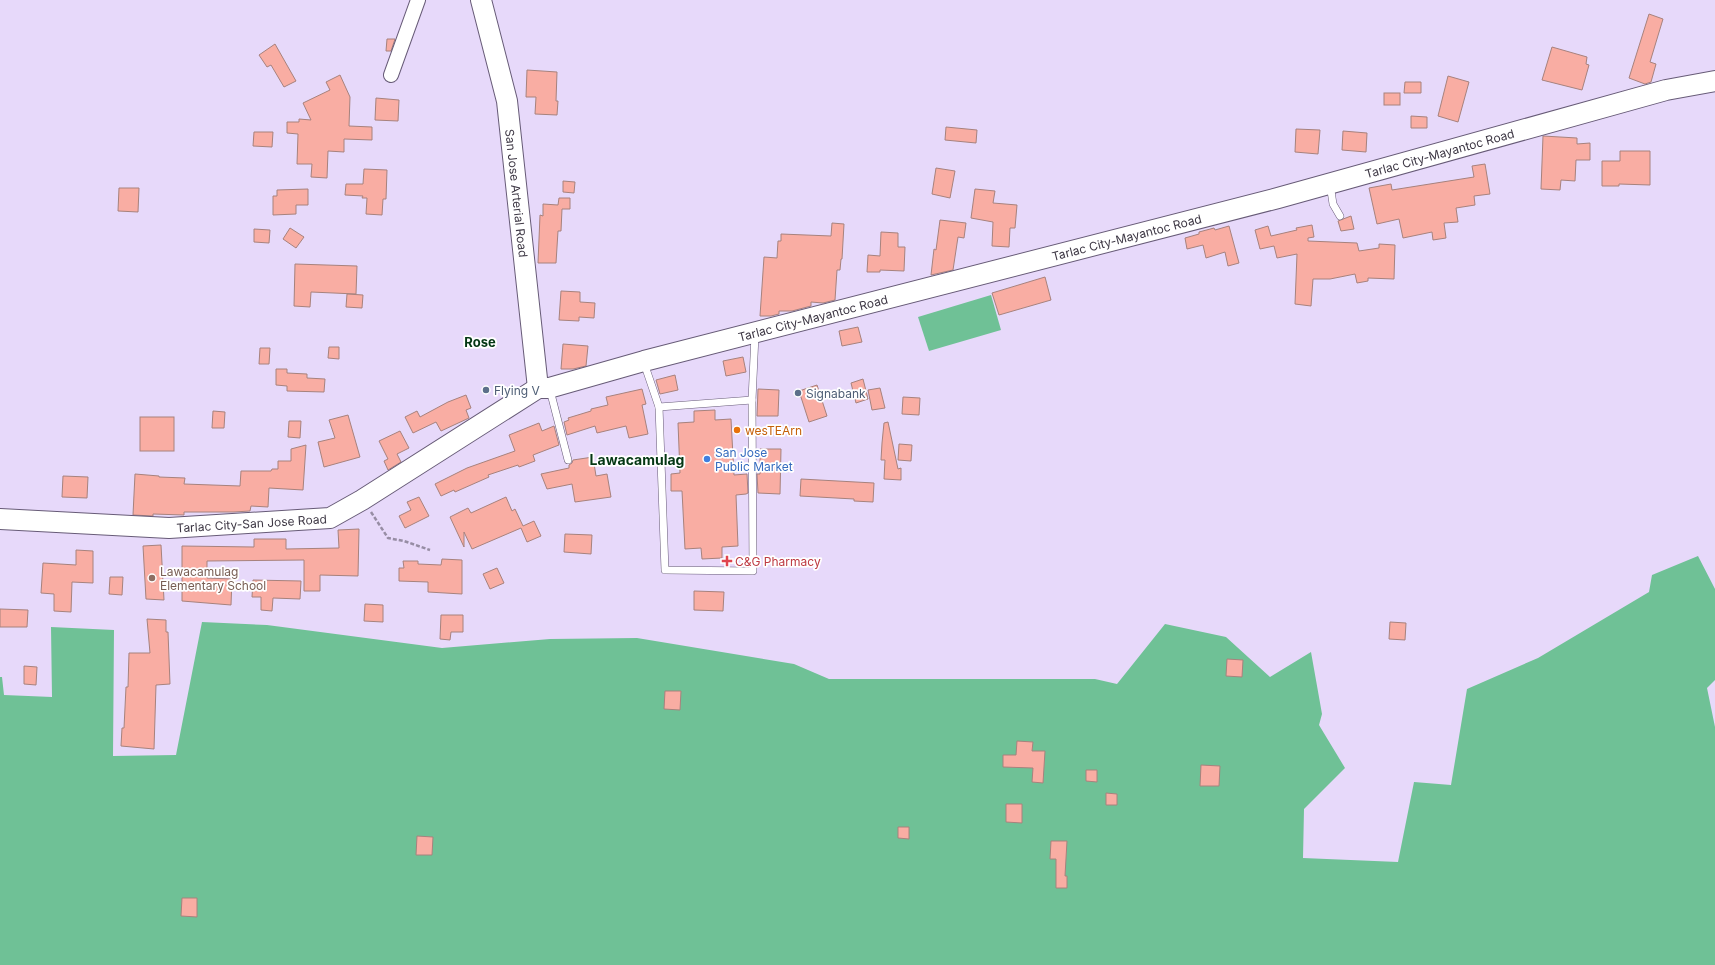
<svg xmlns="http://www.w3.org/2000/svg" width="1715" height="965" font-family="Inter,sans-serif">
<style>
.green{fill:#6fc196}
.building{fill:#f9ada3;stroke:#a7827d}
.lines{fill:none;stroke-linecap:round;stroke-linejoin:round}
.service-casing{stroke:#675b77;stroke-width:8}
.minor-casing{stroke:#675b77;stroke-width:16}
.secondary-casing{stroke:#675b77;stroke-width:22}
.path{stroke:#978da4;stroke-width:2.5;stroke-dasharray:4 2;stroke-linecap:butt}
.service{stroke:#fff;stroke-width:7}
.minor{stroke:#fff;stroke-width:14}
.secondary{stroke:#fff;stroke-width:20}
.service-dot{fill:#5c6f8a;stroke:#fff;stroke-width:1.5}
.food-dot{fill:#e8710a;stroke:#fff;stroke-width:1.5}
.shop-dot{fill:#3f7fe0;stroke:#fff;stroke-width:1.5}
.health-dot{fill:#e0444e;stroke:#fff;stroke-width:1.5}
.education-dot{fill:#8d6e63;stroke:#fff;stroke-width:1.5}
.labels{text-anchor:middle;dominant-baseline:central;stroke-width:3.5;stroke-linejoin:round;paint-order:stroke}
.street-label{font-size:12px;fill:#3d3744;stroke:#fff}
.service-label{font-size:12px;fill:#4e5e75;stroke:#fff;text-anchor:start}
.food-label{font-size:12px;fill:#c56008;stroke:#fff;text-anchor:start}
.shop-label{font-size:12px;fill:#366cbe;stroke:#fff;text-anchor:start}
.health-label{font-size:12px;fill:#be3a42;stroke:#fff;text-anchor:start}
.education-label{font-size:12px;fill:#785e54;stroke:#fff;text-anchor:start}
.neighbourhood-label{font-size:13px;font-weight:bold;fill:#043714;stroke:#fff}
.quarter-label{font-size:14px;font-weight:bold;fill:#043714;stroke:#fff}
</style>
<rect width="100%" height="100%" fill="#e7d9fa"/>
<g class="green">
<polygon points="991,295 1001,330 929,351 918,317"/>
<polygon points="1698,556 1715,589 1715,680 1707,688 1715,727 1715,965 0,965 0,677 2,677 4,695 52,697 51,627 114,630 113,756 176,755 202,622 267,625 442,648 550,639 637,638 794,664 829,679 1095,679 1117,684 1165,624 1226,637 1270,677 1311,652 1322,714 1319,725 1345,768 1304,809 1303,858 1398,862 1414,782 1451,785 1467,689 1538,658 1649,592 1652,575"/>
</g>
<g class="building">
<polygon points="1649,14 1663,19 1650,62 1656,64 1651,82 1645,84 1629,78"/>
<polygon points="387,39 395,39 391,51 386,51"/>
<polygon points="275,44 296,81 284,87 271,65 267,67 259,55"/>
<polygon points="1552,47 1587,57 1586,64 1589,65 1582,90 1542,80"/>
<polygon points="527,70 557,72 556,101 558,101 557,115 535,114 536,97 526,97"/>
<polygon points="340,75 350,97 349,126 372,127 372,140 344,139 344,152 328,151 327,178 311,177 312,164 297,164 298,134 287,133 287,122 299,122 299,119 311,120 303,103 330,90 326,82"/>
<polygon points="1448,76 1469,82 1458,122 1438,116"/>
<polygon points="1405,82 1421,82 1421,93 1404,93"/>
<rect x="1384" y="93" width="16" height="12"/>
<polygon points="376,98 399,100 398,121 375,120"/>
<polygon points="1411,116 1427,117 1427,128 1411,128"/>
<polygon points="946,127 977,130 976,143 945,140"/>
<polygon points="1296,129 1320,130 1318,154 1295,152"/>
<polygon points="1343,131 1367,133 1366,152 1342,150"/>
<polygon points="254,132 273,132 272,147 253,146"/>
<polygon points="1543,136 1577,138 1577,144 1590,143 1590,160 1576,160 1575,181 1561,180 1560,190 1541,189"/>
<polygon points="1620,151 1650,151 1650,185 1619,184 1619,186 1602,186 1602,161 1620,161"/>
<polygon points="1485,164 1490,194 1474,196 1475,205 1456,208 1458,222 1444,223 1446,238 1433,240 1432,232 1403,238 1399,219 1377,224 1369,188 1391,184 1392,190 1474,177 1472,166"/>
<polygon points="936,168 955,171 950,198 932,194"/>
<polygon points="364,169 387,170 386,199 383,199 382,215 366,214 367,198 362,198 363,196 345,195 346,184 363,184"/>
<polygon points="563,181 575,182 574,193 563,192"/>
<polygon points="119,188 139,188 138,212 118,211"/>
<polygon points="308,189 308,205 296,205 296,214 273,215 273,196 277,196 277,190"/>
<polygon points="975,189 995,191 993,203 1017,205 1015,228 1010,228 1009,247 992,246 993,222 971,218"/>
<polygon points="559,198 570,198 570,209 562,209 561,231 558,231 556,263 538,263 540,215 543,216 543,204 558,205"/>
<polygon points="1351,216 1354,229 1341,231 1338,221"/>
<polygon points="940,220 966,223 964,238 958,237 953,270 931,275 934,249 936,250"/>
<polygon points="832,223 844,224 842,259 841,259 840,270 837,270 835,300 823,303 811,302 811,306 792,311 779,311 779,314 771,316 760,316 764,257 777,258 778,241 781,241 781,234 831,236"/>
<polygon points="1312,225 1314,237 1308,238 1308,241 1357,243 1359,251 1379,248 1379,244 1395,245 1394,279 1368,278 1368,281 1357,283 1355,274 1330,279 1313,279 1311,306 1295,304 1297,254 1277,258 1274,246 1260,249 1255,230 1268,226 1271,236 1297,230 1296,228"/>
<polygon points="1229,226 1239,263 1228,266 1225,252 1206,258 1203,245 1187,249 1185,238 1199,234 1199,232 1214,228 1215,230"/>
<polygon points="290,228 304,237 296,248 283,239"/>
<polygon points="254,229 270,230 269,243 254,242"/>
<polygon points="881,232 898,233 898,247 905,247 904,271 880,270 880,272 867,272 868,255 880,256"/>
<polygon points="295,264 357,266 356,294 311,292 310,307 294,306"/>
<polygon points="1045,277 1051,300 999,315 992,293"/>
<polygon points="561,291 580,292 580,302 595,303 594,318 579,317 579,321 559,320"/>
<polygon points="347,294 363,295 362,308 346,307"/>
<polygon points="858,327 862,342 842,346 839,331"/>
<polygon points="563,344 588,346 586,366 573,369 561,369"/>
<polygon points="329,347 339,347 339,359 328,358"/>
<polygon points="260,348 270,348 269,364 259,364"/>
<polygon points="743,357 746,372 726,376 723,361"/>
<polygon points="276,369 287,369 287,373 307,374 307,378 325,379 324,392 287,391 287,386 276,385"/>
<polygon points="675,375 678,390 660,394 656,380"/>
<polygon points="863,379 868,399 856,403 851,383"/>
<polygon points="817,385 827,416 809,422 799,391"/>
<polygon points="880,388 885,408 872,410 868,390"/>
<polygon points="642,389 646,404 642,405 648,434 629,438 626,426 597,433 595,426 567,435 564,422 569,420 568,418 591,411 591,409 608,405 606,397"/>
<polygon points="758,389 779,390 778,416 757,416"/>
<polygon points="466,395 471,408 466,410 469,418 441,431 436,422 413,433 405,417 417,411 420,417 448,402"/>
<polygon points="903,397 920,398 919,415 902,414"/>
<polygon points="715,410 715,420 731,419 734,475 747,474 748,493 746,494 736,495 738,546 722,547 722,558 702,559 701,548 685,549 682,491 671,491 671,474 680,473 678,423 694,422 694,411"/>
<polygon points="213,411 225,412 224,428 212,428"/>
<polygon points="348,415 360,457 324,467 318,442 335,438 329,420"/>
<rect x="140" y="417" width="34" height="34"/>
<polygon points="289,421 301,421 300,438 288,437"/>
<polygon points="888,422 898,469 901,468 901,480 884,479 885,460 881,460 882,443 884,423"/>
<polygon points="539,423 542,431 554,426 559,445 533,455 535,461 519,467 518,465 488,475 489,477 455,492 454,490 441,496 435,484 467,468 515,451 509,435"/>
<polygon points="400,431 409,448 397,454 401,462 388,470 384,461 388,459 379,441"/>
<polygon points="899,444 912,445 911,461 898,460"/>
<polygon points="306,445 303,490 269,488 268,507 251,506 250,511 234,512 184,512 184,515 153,514 153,516 133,515 135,474 159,476 159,477 185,478 184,484 240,486 241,471 271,471 272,469 278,469 278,461 291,461 291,449"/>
<polygon points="760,449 781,449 780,494 758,493 757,474 760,474"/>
<polygon points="593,457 596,476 607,474 611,497 575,502 572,484 547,489 541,474 569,468 569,465 572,463 573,460"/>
<polygon points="63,476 88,477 87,498 62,497"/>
<polygon points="801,479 874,483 873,502 854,501 854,499 800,496"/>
<polygon points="419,497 429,516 405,528 399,516 411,510 407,502"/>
<polygon points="506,497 512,511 515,509 523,526 534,521 541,536 527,542 521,528 472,549 464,532 464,547 450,517 468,508 471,513"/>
<polygon points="359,529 358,576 320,575 320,591 304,591 304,560 207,561 207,578 232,579 231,605 182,601 182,546 254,547 254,539 286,539 286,549 339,548 338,530"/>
<polygon points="565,534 592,535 591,554 564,552"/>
<polygon points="161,545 164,600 146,599 143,546"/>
<polygon points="76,550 93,551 93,583 72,582 71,612 54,611 54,594 41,593 43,563 76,565"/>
<polygon points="442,559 462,560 462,594 428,592 428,582 399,581 399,568 404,568 403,561 418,561 418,564 441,565"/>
<polygon points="497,568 504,583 490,589 483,574"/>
<polygon points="110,577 123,577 122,595 109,594"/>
<polygon points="253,580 301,581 300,599 273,598 272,611 261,610 261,597 252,597"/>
<polygon points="694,591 724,592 723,611 694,610"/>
<polygon points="365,604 383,605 383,622 364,621"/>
<polygon points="0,609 28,610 27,627 0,627"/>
<polygon points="441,615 463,615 463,632 451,632 450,640 440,639"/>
<polygon points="147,619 166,620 166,632 168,632 170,684 156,685 154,749 121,746 122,728 124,728 126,687 128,687 129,653 150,653"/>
<polygon points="1390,622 1406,623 1405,640 1389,639"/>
<polygon points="1227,659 1243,660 1242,677 1226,676"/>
<polygon points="24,666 37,667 36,685 24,684"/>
<polygon points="665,691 681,691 680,710 664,709"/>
<polygon points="1017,741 1033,742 1032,751 1045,751 1043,783 1032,782 1033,768 1003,767 1003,755 1016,755"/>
<polygon points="1201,765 1220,766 1219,786 1200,786"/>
<polygon points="1086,770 1097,770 1097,782 1086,781"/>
<polygon points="1106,793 1117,794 1117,805 1106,805"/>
<polygon points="1006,804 1022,804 1022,823 1006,822"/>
<polygon points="898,827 909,827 909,839 898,838"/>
<polygon points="417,836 433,837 432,855 416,855"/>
<polygon points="1051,841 1067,841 1065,876 1067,876 1067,888 1056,888 1056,859 1050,859"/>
<polygon points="182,898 197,898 197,917 181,916"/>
</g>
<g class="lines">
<defs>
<g id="service">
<polyline points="1330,184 1333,204 1340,216"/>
<polyline points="644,363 659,407 665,570 753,571 752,400 755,335"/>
<polyline points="550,390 568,460"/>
<polyline points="659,407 752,400"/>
</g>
<polyline id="minor" points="391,75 418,0"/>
<g id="secondary">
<path id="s1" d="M 481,0 L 507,101 L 538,388"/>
<path id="s2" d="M 538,388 L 549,388 L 644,361 L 1278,198 L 1666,90 L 1715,81"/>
<path id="s3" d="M 0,519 L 169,528 L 330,518 L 362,500 L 538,388"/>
</g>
</defs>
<use href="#service" class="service-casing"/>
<use href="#minor" class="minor-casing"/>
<use href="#secondary" class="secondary-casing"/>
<polyline class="path" points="371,512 388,538 404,541 430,550"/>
<use href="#service" class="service"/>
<use href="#minor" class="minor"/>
<use href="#secondary" class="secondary"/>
</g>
<g class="service-dot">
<circle cx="486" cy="390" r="4"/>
<circle cx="798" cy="393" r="4"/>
</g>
<circle class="food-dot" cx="737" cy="430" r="4"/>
<circle class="shop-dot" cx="707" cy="459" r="4"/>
<path class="health-dot" d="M725 555h4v4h4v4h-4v4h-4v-4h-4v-4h4z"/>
<circle class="education-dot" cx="152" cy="578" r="4"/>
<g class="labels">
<g class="street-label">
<text stroke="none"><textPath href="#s2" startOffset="932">Tarlac City-Mayantoc Road</textPath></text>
<text stroke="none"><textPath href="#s1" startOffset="197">San Jose Arterial Road</textPath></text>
<text stroke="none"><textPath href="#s2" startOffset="608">Tarlac City-Mayantoc Road</textPath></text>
<text stroke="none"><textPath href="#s2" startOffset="284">Tarlac City-Mayantoc Road</textPath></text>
<text stroke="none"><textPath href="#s3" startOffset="252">Tarlac City-San Jose Road</textPath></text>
</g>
<g class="service-label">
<text x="494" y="390">Flying V</text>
<text x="806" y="393">Signabank</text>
</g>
<g class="food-label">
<text x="745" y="430">wesTEArn</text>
</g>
<g class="shop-label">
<text x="715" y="452">San Jose<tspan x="715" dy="14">Public Market</tspan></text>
</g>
<g class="health-label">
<text x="735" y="561">C&amp;G Pharmacy</text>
</g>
<g class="education-label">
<text x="160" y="571">Lawacamulag<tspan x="160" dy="14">Elementary School</tspan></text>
</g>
<g class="neighbourhood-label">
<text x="480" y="342">Rose</text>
</g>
<g class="quarter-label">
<text x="637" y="459">Lawacamulag</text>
</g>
</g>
</svg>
